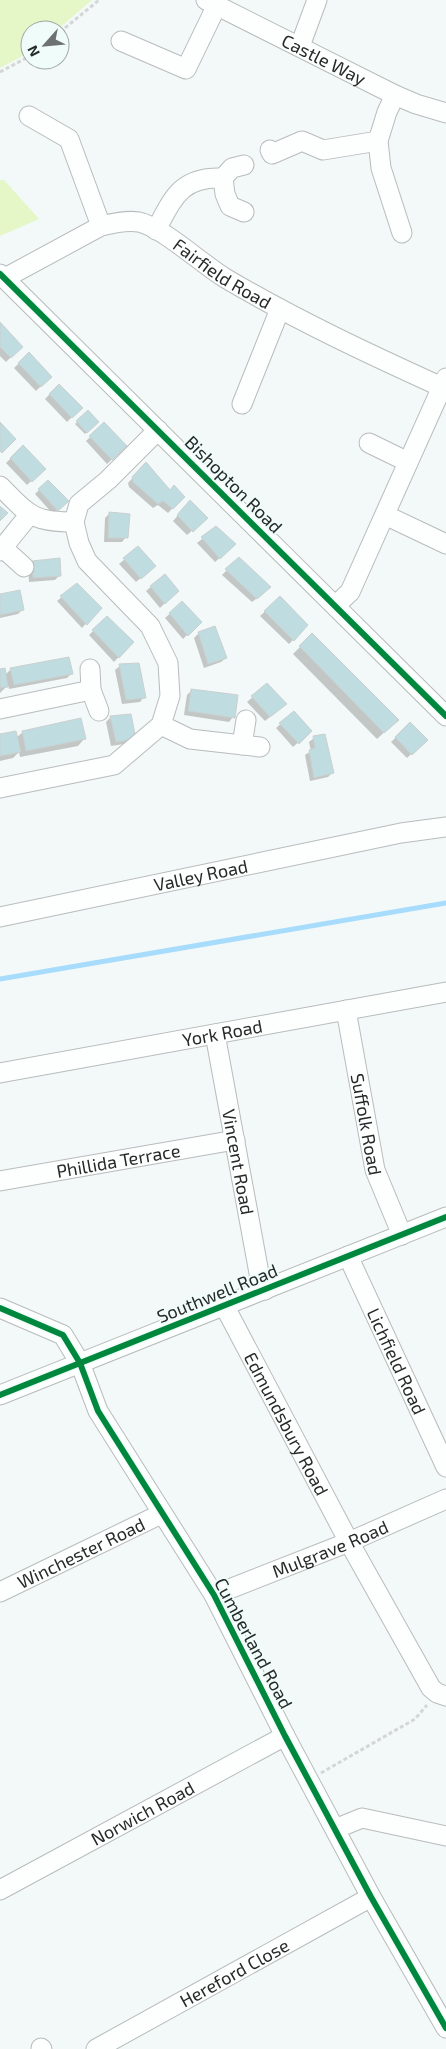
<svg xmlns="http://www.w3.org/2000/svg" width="446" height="2049" font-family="'Exo 2',sans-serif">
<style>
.green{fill:#e5f6c7}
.shadow{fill:#0003}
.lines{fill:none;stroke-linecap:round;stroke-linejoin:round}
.stream{stroke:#a8dcfc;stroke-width:5}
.building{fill:#bfdce0;stroke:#cbd0cf}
.minor-casing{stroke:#b8bcbc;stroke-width:21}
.path{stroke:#d5d6d6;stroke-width:3;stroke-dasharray:4 2.5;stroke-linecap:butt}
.minor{stroke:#fdfefe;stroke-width:19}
.cycleway-casing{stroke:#f0fcf9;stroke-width:9}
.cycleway{stroke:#00873e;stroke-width:6}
.labels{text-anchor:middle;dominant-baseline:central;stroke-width:4;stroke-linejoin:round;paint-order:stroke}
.street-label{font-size:18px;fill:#252928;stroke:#f0fcf9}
</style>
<rect width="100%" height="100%" fill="#f3f9f8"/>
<g class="green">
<polygon points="0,0 92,0 57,30 30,30 30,52 0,68"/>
<polygon points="0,180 4,180 39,219 0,236"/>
</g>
<g class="shadow">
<polygon points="0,324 21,347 6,362 0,356"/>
<polygon points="29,354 50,377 36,391 14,368"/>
<polygon points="59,385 81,408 67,422 45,399"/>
<polygon points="88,412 98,422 85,434 75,424"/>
<polygon points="104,424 126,446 107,464 86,441"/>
<polygon points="23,447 44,469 27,485 6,463"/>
<polygon points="146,464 170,492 183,497 168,513 158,505 153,508 129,487 128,483"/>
<polygon points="48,481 67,501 53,514 35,494"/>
<polygon points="186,506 202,522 187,535 173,521"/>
<polygon points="110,513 126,537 122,542 104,542 105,518"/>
<polygon points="216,528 230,549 215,562 197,543"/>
<polygon points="138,548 149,571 136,582 119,564"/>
<polygon points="239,558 265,592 252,602 222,575"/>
<polygon points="32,562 60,575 55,580 29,582 28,567"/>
<polygon points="165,575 177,591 160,608 146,591"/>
<polygon points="77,584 100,608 82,628 57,601"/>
<polygon points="0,595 22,610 18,614 0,618"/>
<polygon points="280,598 293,640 289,644 260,616"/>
<polygon points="182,603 200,622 183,639 165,618"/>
<polygon points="107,618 132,642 114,662 89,635"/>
<polygon points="199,633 226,658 221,662 204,668 194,638"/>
<polygon points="312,635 390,727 377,739 293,654"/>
<polygon points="120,666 144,697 140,702 122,704 115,670"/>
<polygon points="11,669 71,674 67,678 9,689 8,685 0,693 0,670 5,675"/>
<polygon points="267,684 281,708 265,721 247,702"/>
<polygon points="192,690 233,717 229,722 184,715 187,695"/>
<polygon points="294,712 311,731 293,747 276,728"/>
<polygon points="130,715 130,743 111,746 106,722 111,717"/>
<polygon points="410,724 422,744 407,758 391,742"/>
<polygon points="23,732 84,739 78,746 20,757 19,752 13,758 0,761 0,736 16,738"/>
<polygon points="314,738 332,773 328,777 310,781 305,755 311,751 309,742"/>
</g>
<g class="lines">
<polyline class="stream" points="0,979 446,903"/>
</g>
<g class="building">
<polygon points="0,322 23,347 11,358 0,347"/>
<polygon points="29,352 52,377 41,387 18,363"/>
<polygon points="59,384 83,408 72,418 49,394"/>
<polygon points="88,410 99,422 87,433 76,421"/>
<polygon points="0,422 16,439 2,453 0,451"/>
<polygon points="104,422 127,446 112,460 89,436"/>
<polygon points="23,445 46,469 32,482 10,458"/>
<polygon points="146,462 170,490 174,485 185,497 173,509 163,501 158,504 133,482 132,477"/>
<polygon points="48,480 69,501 58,511 38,489"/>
<polygon points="190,500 208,518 193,532 177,515"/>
<polygon points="0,506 8,513 0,521"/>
<polygon points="109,512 130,514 128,538 108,538"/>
<polygon points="216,526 236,544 220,559 201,537"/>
<polygon points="138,546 156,566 141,579 123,558"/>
<polygon points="239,557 271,587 257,599 225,569"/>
<polygon points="60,558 61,576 33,578 32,561"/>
<polygon points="165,574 179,591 165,604 150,586"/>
<polygon points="77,583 102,608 87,625 60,596"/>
<polygon points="20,590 24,610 0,615 0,594"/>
<polygon points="280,596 308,625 294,641 264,611"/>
<polygon points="182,601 202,622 188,636 169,613"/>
<polygon points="107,616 134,642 119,658 92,630"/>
<polygon points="215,626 227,658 208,664 198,632"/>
<polygon points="312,633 399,720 384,733 299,646"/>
<polygon points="69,657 73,674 14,685 10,668"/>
<polygon points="139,663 146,698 126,700 119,664"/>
<polygon points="5,668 8,687 0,688 0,669"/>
<polygon points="267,683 287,704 270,717 251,696"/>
<polygon points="191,689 238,695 235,718 188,711"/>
<polygon points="294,711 312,731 299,744 279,723"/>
<polygon points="131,714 136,739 116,742 110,716"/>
<polygon points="81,718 86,739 26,751 22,731"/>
<polygon points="410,722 428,740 412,755 395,737"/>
<polygon points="16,731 21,752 0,756 0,734"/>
<polygon points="325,734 334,773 314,778 309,750 315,748 313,736"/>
</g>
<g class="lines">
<defs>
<g id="minor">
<path id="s1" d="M 206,0 L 395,95 L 416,104 L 446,113"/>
<polyline points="121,41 186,69 217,5"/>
<polyline points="300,46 317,0"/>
<polyline points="29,116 69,139 101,226"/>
<polyline points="378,141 381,168 402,233"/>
<polyline points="270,150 272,154 302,141 323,150 378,141 387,112 395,95"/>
<polyline points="223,178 225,194 230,206 244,212"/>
<path d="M 156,230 C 173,198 181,176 223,178 L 232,168 L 244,165"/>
<polyline points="0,274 446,716"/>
<path id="s2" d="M 5,278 L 101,226 C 113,223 126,220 139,222 C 162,227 202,264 225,278 C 296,320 371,355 446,389"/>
<polyline points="242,404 280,309"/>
<polyline points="369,443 408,462"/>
<path d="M 0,486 C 29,515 32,522 74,522"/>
<polyline points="385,515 446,544"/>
<polyline points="3,548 24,567"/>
<polyline points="0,551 30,514"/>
<polyline points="336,605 350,592 446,378"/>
<polyline points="90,669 91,690 99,711"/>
<polyline points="0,709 91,690"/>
<polyline points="161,725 190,739 260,747"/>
<polyline points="242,745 246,720"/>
<polyline points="0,788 114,765 161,725 170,696 168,663 150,626 87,561 79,543 74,522 79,504 108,480 158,430"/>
<path id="s3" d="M 0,917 L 401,833 L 446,827"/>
<path id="s4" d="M 346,1010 L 375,1170 L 402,1235"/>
<path id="s5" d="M 215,1034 L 259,1273 L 265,1290"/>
<path id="s6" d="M 0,1073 L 446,992"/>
<path id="s7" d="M 0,1181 L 235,1140"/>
<path id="s8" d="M 348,1256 L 446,1467"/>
<path id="s9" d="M 225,1307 L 349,1542 L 431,1688 L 437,1693 L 446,1696"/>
<polyline points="0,1308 63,1335 80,1363 98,1411 214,1595 285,1736 371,1897 446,2028"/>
<polyline points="0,1395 446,1217"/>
<path id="s10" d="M 0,1592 L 161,1514"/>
<path id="s11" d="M 214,1595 L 349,1542 L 446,1499"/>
<polyline points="335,1829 362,1818 446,1836"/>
<path id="s12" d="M 0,1890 L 285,1736"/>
<polyline points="41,2048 42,2049"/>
<path id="s13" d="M 96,2049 L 371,1897"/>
</g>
</defs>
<use href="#minor" class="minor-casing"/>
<g class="path">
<polyline points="60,32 99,0"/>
<polyline points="0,72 30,56"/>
<polyline points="321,1773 415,1719 427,1705"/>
</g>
<use href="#minor" class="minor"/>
<defs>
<g id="cycleway">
<polyline points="0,274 446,716"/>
<polyline points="0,1308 63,1335 80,1363 98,1411 214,1595 285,1736 371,1897 446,2028"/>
<polyline points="0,1395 446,1217"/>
</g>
</defs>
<use href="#cycleway" class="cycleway-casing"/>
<use href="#cycleway" class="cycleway"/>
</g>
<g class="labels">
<g class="street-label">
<text stroke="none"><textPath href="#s1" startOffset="132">Castle Way</textPath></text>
<text stroke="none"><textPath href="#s2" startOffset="246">Fairfield Road</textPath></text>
<text transform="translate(234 484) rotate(45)">Bishopton Road</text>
<text stroke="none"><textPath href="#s3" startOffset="205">Valley Road</textPath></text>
<text stroke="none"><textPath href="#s6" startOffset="226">York Road</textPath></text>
<text stroke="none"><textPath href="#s4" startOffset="116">Suffolk Road</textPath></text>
<text stroke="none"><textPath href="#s7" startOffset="120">Phillida Terrace</textPath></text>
<text stroke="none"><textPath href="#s5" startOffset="130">Vincent Road</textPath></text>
<text transform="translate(217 1293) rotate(-22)">Southwell Road</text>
<text stroke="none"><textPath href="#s8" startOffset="116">Lichfield Road</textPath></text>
<text stroke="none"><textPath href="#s9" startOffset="132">Edmundsbury Road</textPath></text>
<text stroke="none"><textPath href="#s11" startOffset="125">Mulgrave Road</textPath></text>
<text stroke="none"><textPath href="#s10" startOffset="90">Winchester Road</textPath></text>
<text transform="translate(254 1643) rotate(62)">Cumberland Road</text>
<text stroke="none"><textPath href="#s12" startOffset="162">Norwich Road</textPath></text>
<text stroke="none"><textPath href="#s13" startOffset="158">Hereford Close</textPath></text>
</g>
</g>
<g transform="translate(45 45) rotate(243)"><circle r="24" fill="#f0fcf9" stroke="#9fa8a5"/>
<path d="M0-4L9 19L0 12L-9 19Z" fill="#6d7271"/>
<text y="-8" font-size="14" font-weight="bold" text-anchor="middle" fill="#252928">N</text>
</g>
</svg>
